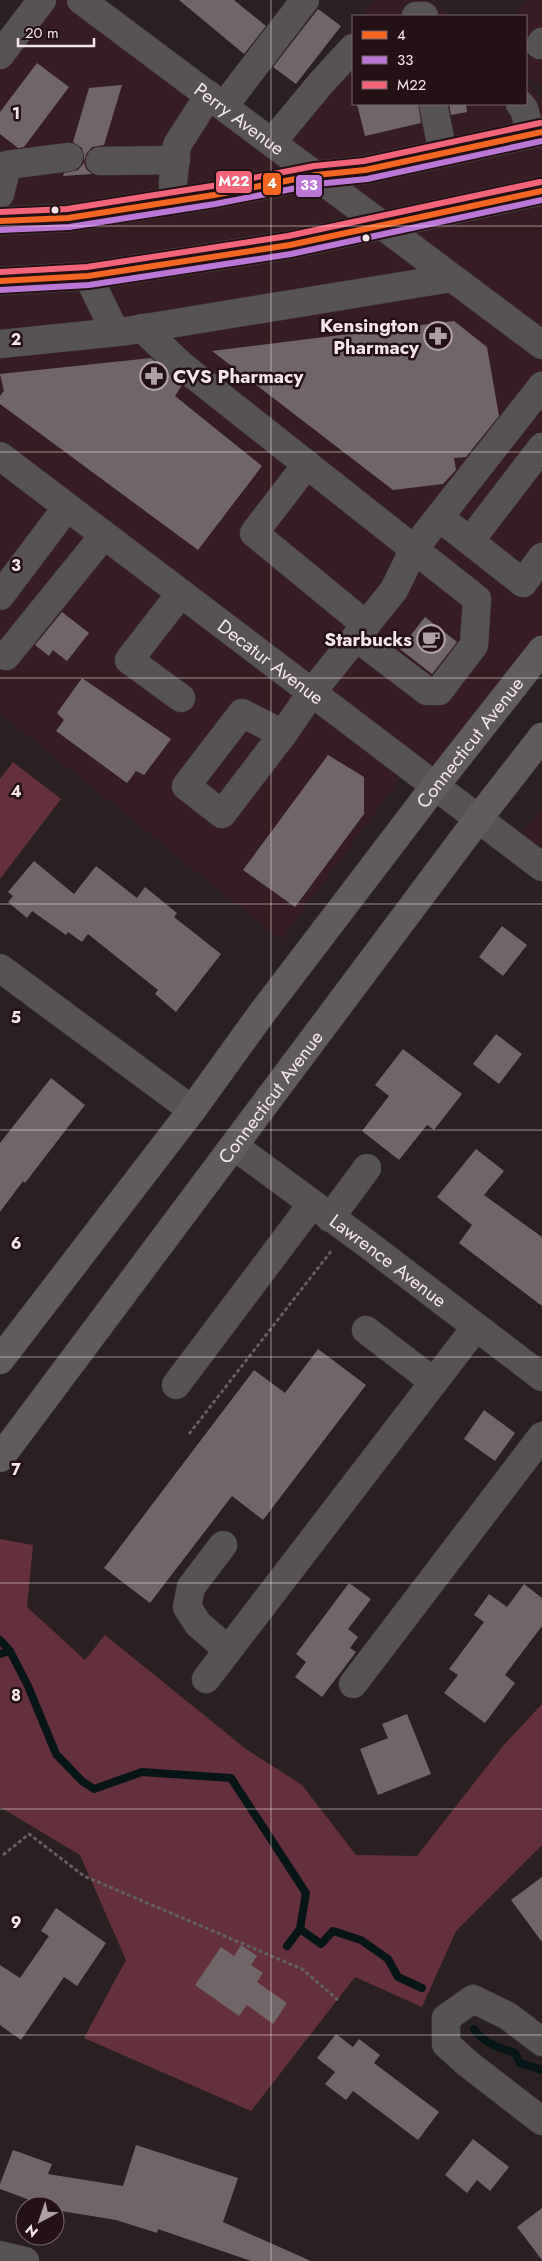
<svg xmlns="http://www.w3.org/2000/svg" width="542" height="2261" font-family="Jost,sans-serif">
<style>
.built{fill:#361d23}
.green{fill:#65303e}
.lines{fill:none;stroke-linecap:round;stroke-linejoin:round}
.stream{stroke:#081516;stroke-width:8}
.building{fill:#706668}
.minor-casing{stroke:#453d3f;stroke-width:29}
.major-casing{stroke:#453d3f;stroke-width:29}
.path{stroke:#635e5f;stroke-width:3;stroke-dasharray:4 2.5;stroke-linecap:butt}
.minor{stroke:#575253;stroke-width:28}
.major{stroke:#605b5c;stroke-width:28}
.bus-1-casing{stroke:#241116;stroke-width:10}
.bus-2-casing{stroke:#241116;stroke-width:10}
.bus-3-casing{stroke:#241116;stroke-width:10}
.bus-1{stroke:#f26522;stroke-width:6}
.bus-2{stroke:#ba77d6;stroke-width:6}
.bus-3{stroke:#f1647a;stroke-width:6}
.grid{fill:none;stroke:#f4e6e8;stroke-width:1;stroke-opacity:0.55}
.bus-dot{fill:#f4e6e8;stroke:#241116;stroke-width:2}
.labels{text-anchor:middle;dominant-baseline:central;stroke-width:5;stroke-linejoin:round;paint-order:stroke}
.street-label{font-size:19px;fill:#f4e6e8;stroke:#241116}
.poi-label{font-size:19px;font-weight:bold;fill:#f4e6e8;stroke:#241116;text-anchor:end}
.grid-label{font-size:16px;text-anchor:middle;font-weight:bold;fill:#f4e6e8;stroke:#241116;stroke-width:5;stroke-linejoin:round;paint-order:stroke}
.line-badge{stroke:#241116;stroke-width:2}
.badge-label{font-size:14px;text-anchor:middle;font-weight:bold;fill:#fff}
</style>
<rect width="100%" height="100%" fill="#2a2022"/>
<g class="built">
<polygon points="42,0 81,0 270,140 353,26 353,104 526,104 526,83 542,101 542,650 435,786 404,773 281,940 0,713 0,55"/>
<polygon points="373,0 429,0 450,16 361,16"/>
<polygon points="526,0 542,0 542,88 526,75 526,16 514,16"/>
<polygon points="542,807 542,867 513,846"/>
</g>
<g class="green">
<polygon points="13,762 61,799 0,879 0,779"/>
<polygon points="0,1539 33,1545 27,1607 85,1660 105,1635 246,1749 302,1785 356,1855 417,1856 503,1746 542,1704 542,1845 456,1931 422,2007 355,1977 251,2111 84,2038 126,1960 80,1855 0,1807"/>
</g>
<g class="lines">
<g class="stream">
<polyline points="0,1640 10,1651"/>
<polyline points="0,1654 10,1651 28,1686 56,1754 82,1781 94,1789 142,1772 231,1778 306,1893 300,1929"/>
<polyline points="287,1946 300,1929 321,1944 333,1931 361,1940 388,1959 398,1977 422,1988"/>
<path d="M 474,2029 C 483,2043 499,2048 515,2053 L 520,2063 L 542,2070"/>
</g>
</g>
<g class="building">
<polygon points="179,0 234,0 266,26 244,54"/>
<polygon points="318,9 341,26 296,84 273,67"/>
<polygon points="37,63 69,87 24,147 18,148 0,134 0,112"/>
<polygon points="122,85 104,145 92,147 86,154 84,162 86,169 92,174 63,176 64,173 78,170 84,163 84,155 82,148 73,142 89,88"/>
<polygon points="357,104 418,104 421,123 365,136"/>
<polygon points="449,104 466,104 467,112 451,115"/>
<polygon points="454,321 487,347 499,416 466,457 454,458 456,470 443,484 393,490 212,351"/>
<polygon points="151,358 182,385 175,396 262,466 198,550 0,404 0,396 4,391 0,374"/>
<polygon points="62,612 89,633 67,661 53,650 49,656 35,645"/>
<polygon points="425,617 457,642 432,674 400,649"/>
<polygon points="82,678 171,739 144,775 136,771 127,783 56,731 64,720 57,713"/>
<polygon points="328,755 364,777 364,814 295,907 243,870"/>
<polygon points="34,861 74,894 96,866 137,898 145,887 177,913 174,917 221,954 176,1012 155,994 158,990 88,934 82,942 68,932 66,935 32,911 27,918 8,902 13,896 8,892"/>
<polygon points="502,926 527,945 503,976 479,957"/>
<polygon points="496,1034 522,1054 499,1084 473,1064"/>
<polygon points="403,1049 462,1094 434,1130 427,1125 399,1160 362,1131 389,1096 375,1085"/>
<polygon points="51,1078 85,1105 25,1183 23,1181 0,1212 0,1143"/>
<polygon points="476,1149 504,1171 484,1195 542,1237 542,1306 459,1243 472,1225 437,1197"/>
<polygon points="318,1349 366,1385 263,1520 232,1496 150,1603 104,1568 254,1370 285,1393"/>
<polygon points="484,1410 515,1433 495,1461 464,1439"/>
<polygon points="349,1583 371,1599 348,1629 358,1637 350,1648 356,1652 322,1697 295,1677 306,1662 296,1654"/>
<polygon points="524,1584 542,1598 542,1626 505,1675 515,1683 485,1723 444,1693 458,1675 449,1669 484,1622 474,1615 489,1594 507,1607"/>
<polygon points="407,1714 431,1774 378,1795 360,1749 388,1738 382,1724"/>
<polygon points="542,1877 542,1942 511,1900"/>
<polygon points="56,1908 106,1943 77,1986 64,1977 21,2040 0,2025 0,1965 20,1978 49,1936 41,1931"/>
<polygon points="241,1945 257,1956 251,1965 263,1973 257,1982 287,2003 273,2024 247,2005 239,2016 195,1985 221,1947 234,1956"/>
<polygon points="336,2034 353,2047 359,2039 380,2055 374,2063 439,2112 418,2140 353,2091 346,2100 325,2084 335,2072 317,2058"/>
<polygon points="473,2139 509,2167 490,2191 477,2180 467,2193 445,2175"/>
<polygon points="136,2145 238,2178 223,2222 311,2261 251,2261 158,2229 157,2233 116,2220 55,2210 55,2206 46,2206 0,2189 0,2184 13,2150 52,2164 48,2174 123,2186"/>
<polygon points="542,2208 542,2260 517,2227"/>
</g>
<g class="lines">
<defs>
<g id="minor">
<path id="s1" d="M 81,0 L 542,345"/>
<polyline points="416,16 424,16"/>
<polyline points="540,45 542,42"/>
<polyline points="0,55 42,0"/>
<polyline points="433,104 443,153"/>
<polyline points="520,104 524,109 531,134"/>
<polyline points="224,106 305,0"/>
<polyline points="272,142 321,83 353,48"/>
<polyline points="100,161 176,160"/>
<polyline points="0,194 7,165 69,157"/>
<polyline points="174,201 173,182 177,145 209,95"/>
<polyline points="88,276 115,332"/>
<polyline points="142,328 181,365 477,599 474,645 439,691 427,691 356,637"/>
<polyline points="0,344 127,331 451,278"/>
<path id="s2" d="M 0,456 L 542,867"/>
<polyline points="307,464 254,533 366,625"/>
<polyline points="439,517 523,583 542,557"/>
<polyline points="470,541 542,447"/>
<polyline points="0,596 67,507"/>
<polyline points="6,656 104,535"/>
<polyline points="181,698 129,660 181,593"/>
<polyline points="283,734 242,713 186,786 222,814 283,734 312,692 394,590 414,549 542,386"/>
<polyline points="0,968 192,1110"/>
<path id="s3" d="M 234,1146 L 370,1246 L 542,1377"/>
<polyline points="330,1218 367,1168"/>
<polyline points="366,1330 434,1382"/>
<polyline points="176,1385 312,1204"/>
<polyline points="223,1545 191,1587 187,1607 198,1624 228,1650"/>
<polyline points="206,1679 476,1327"/>
<polyline points="353,1684 542,1436"/>
<polyline points="542,2042 508,2016 473,1999 446,2018 446,2044 467,2063 542,2121"/>
<polyline points="0,2255 25,2261"/>
</g>
<g id="major">
<polyline points="0,221 68,218 214,195 316,175 365,170 542,132"/>
<polyline points="0,281 88,276 290,245 542,191"/>
<path id="s4" d="M 0,1360 L 192,1110 L 262,1013 L 435,786 L 542,650"/>
<path id="s5" d="M 0,1458 L 478,819 L 542,737"/>
</g>
</defs>
<use href="#minor" class="minor-casing"/>
<use href="#major" class="major-casing"/>
<g class="path">
<polyline points="189,1434 332,1250"/>
<polyline points="3,1855 29,1834 84,1876 302,1969 338,2000"/>
</g>
<use href="#minor" class="minor"/>
<use href="#major" class="major"/>
<defs>
<g id="bus-1">
<polyline points="0,221 68,218 214,195 316,175 365,170 542,132"/>
<polyline points="0,281 88,276 290,245 542,191"/>
</g>
<g id="bus-2">
<polyline points="0,230 69,227 215,204 317,184 367,179 542,141"/>
<polyline points="0,290 89,285 291,254 542,200"/>
</g>
<g id="bus-3">
<polyline points="0,212 67,209 212,186 314,166 364,161 540,123"/>
<polyline points="0,272 87,267 288,236 540,182"/>
</g>
</defs>
<use href="#bus-1" class="bus-1-casing"/>
<use href="#bus-2" class="bus-2-casing"/>
<use href="#bus-3" class="bus-3-casing"/>
<use href="#bus-1" class="bus-1"/>
<use href="#bus-2" class="bus-2"/>
<use href="#bus-3" class="bus-3"/>
</g>
<path class="grid" d="M 271,0 L 271,2261M 0,226 L 542,226M 0,452 L 542,452M 0,678 L 542,678M 0,904 L 542,904M 0,1130 L 542,1130M 0,1357 L 542,1357M 0,1583 L 542,1583M 0,1809 L 542,1809M 0,2035 L 542,2035"/>
<defs>
<symbol id="pharmacy-ring" viewBox="-11 -11 22 22"><circle r="9.5" fill="#241116" stroke="#ada1a3" stroke-width="1.5"/><path d="M-2-6h4v4h4v4h-4v4h-4v-4h-4v-4h4Z" fill="#ada1a3"/></symbol>
<symbol id="cafe-ring" viewBox="-11 -11 22 22"><circle r="9.5" fill="#241116" stroke="#ada1a3" stroke-width="1.5"/><path d="M-5.5-4.5H6V0H3Q3 3.5 0 3.5H-2.5Q-5.5 3.5-5.5 0ZM3-3.2v2h1.7v-2ZM-6 4.5H4V6H-6Z" fill="#ada1a3"/></symbol>
</defs>
<g fill-rule="evenodd">
<use href="#pharmacy-ring" x="422" y="320" width="32" height="32"/>
<use href="#pharmacy-ring" x="138" y="360" width="32" height="32"/>
<use href="#cafe-ring" x="415" y="623" width="32" height="32"/>
</g>
<g class="bus-dot">
<circle cx="55" cy="210" r="4.5"/>
<circle cx="366" cy="238" r="4.5"/>
</g>
<g class="labels">
<g class="street-label">
<text stroke="none"><textPath href="#s1" startOffset="198">Perry Avenue</textPath></text>
<text stroke="none"><textPath href="#s2" startOffset="340">Decatur Avenue</textPath></text>
<text stroke="none"><textPath href="#s4" startOffset="776">Connecticut Avenue</textPath></text>
<text stroke="none"><textPath href="#s5" startOffset="451">Connecticut Avenue</textPath></text>
<text stroke="none"><textPath href="#s3" startOffset="192">Lawrence Avenue</textPath></text>
</g>
<g class="poi-label">
<text x="419" y="325">Kensington<tspan x="419" dy="22">Pharmacy</tspan></text>
<text x="173" y="376" text-anchor="start">CVS Pharmacy</text>
<text x="412" y="639">Starbucks</text>
</g>
</g>
<g class="grid-label">
<text x="16" y="119">1</text>
<text x="16" y="345">2</text>
<text x="16" y="571">3</text>
<text x="16" y="797">4</text>
<text x="16" y="1023">5</text>
<text x="16" y="1249">6</text>
<text x="16" y="1475">7</text>
<text x="16" y="1701">8</text>
<text x="16" y="1928">9</text>
</g>
<g class="line-badge">
<rect x="215" y="170" width="38" height="24" rx="5" fill="#f1647a"/>
<rect x="262" y="172" width="20" height="24" rx="5" fill="#f26522"/>
<rect x="295" y="174" width="28" height="24" rx="5" fill="#ba77d6"/>
</g>
<g class="badge-label">
<text x="234" y="186">M22</text>
<text x="272" y="188">4</text>
<text x="309" y="190">33</text>
</g>
<rect x="352" y="15" width="175" height="90" fill="#241116" stroke="#77666a"/>
<rect x="362" y="31" width="25" height="8" fill="#f26522" stroke="#77666a"/>
<text x="397" y="40" font-size="15" fill="#f4e6e8">4</text>
<rect x="362" y="56" width="25" height="8" fill="#ba77d6" stroke="#77666a"/>
<text x="397" y="65" font-size="15" fill="#f4e6e8">33</text>
<rect x="362" y="81" width="25" height="8" fill="#f1647a" stroke="#77666a"/>
<text x="397" y="90" font-size="15" fill="#f4e6e8">M22</text>
<g transform="translate(40 2221) rotate(220)"><circle r="24" fill="#241116" stroke="#77666a"/>
<path d="M0-4L9 19L0 12L-9 19Z" fill="#ada1a3"/>
<text y="-8" font-size="14" font-weight="bold" text-anchor="middle" fill="#f4e6e8">N</text>
</g>
<path d="M18 38v8h76v-8" fill="none" stroke="#f4e6e8" stroke-width="2.5"/>
<text x="25" y="38" font-size="15" fill="#f4e6e8" stroke="#241116" stroke-width="4" paint-order="stroke">20 m</text>
</svg>
